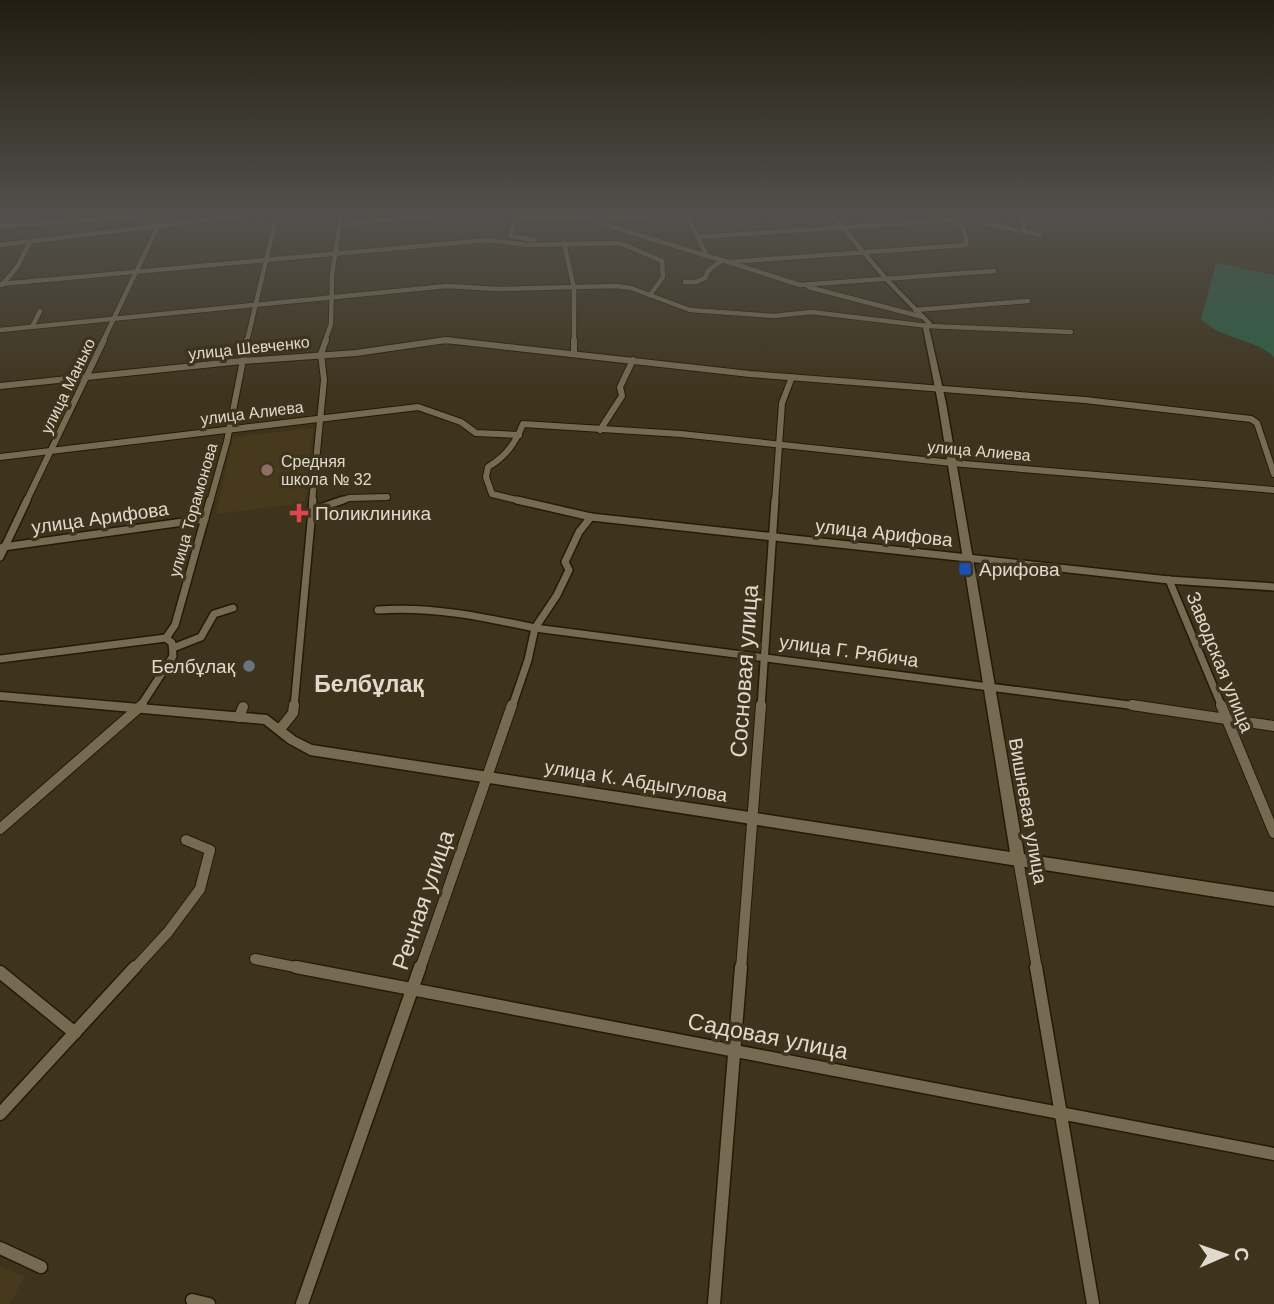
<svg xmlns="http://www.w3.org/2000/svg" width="1274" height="1304" font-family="Helvetica,sans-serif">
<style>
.built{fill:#473a1c}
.green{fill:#2a6044}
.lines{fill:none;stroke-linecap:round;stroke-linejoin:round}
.street-far4-casing{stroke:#241b05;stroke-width:6}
.street-far3-casing{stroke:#241b05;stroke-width:8}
.street-far2-casing{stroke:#241b05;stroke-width:10}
.street-far1-casing{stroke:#241b05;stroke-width:12}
.street-casing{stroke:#241b05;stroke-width:15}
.secondary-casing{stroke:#241b05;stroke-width:3}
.street-far4{stroke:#766b52;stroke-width:4.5}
.street-far3{stroke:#766b52;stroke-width:6}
.street-far2{stroke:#766b52;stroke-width:7}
.street-far1{stroke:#766b52;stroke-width:10}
.street{stroke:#766b52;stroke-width:12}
.secondary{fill:#766b52;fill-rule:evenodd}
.education-dot{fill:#8d6e63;stroke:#3e341d;stroke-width:2.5}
.health-dot{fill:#e0444e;stroke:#3e341d;stroke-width:2.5}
.transit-dot{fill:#1a4fb4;stroke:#3e341d;stroke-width:2.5}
.worship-dot{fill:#6b7280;stroke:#3e341d;stroke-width:2.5}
.labels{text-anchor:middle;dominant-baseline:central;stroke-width:7;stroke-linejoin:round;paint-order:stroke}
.far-street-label{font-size:16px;fill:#e0dacc;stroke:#3e341d}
.far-poi-label{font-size:16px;fill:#e0dacc;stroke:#3e341d;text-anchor:start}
.poi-label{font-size:19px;fill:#e0dacc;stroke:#3e341d;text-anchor:start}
.street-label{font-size:19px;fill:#e0dacc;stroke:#3e341d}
.near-street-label{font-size:23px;fill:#e0dacc;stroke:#3e341d}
.quarter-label{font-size:23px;font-weight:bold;fill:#e0dacc;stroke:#3e341d}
</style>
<rect width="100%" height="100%" fill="#3e341d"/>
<g class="built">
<polygon points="313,428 305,503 216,514 233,437"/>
<polygon points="0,1266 24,1277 10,1304 0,1304"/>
</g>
<path class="green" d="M 1216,263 L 1274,275 L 1274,357 C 1254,338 1222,340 1201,319 Z"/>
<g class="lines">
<defs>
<g id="street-far4">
<polyline points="687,215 707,256 722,260"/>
<polyline points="980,215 980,222 1040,235"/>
<polyline points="1024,215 1024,231"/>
<polyline points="597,222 707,256"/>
<polyline points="340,224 449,215"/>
<polyline points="0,226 159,215"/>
<path d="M 700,237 L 953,220 C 964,225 966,233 966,245 L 728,262"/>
<polyline points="534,240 510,236 516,218 600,219 668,215"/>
<polyline points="564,243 574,288 574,341"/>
<polyline points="0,245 248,215"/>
<polyline points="685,282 696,282 705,278 708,271 722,260 800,285 994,271"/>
<polyline points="0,284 488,240 528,245 620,243 662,261 663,277 650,295"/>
<polyline points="2,285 17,267 30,242"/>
<polyline points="808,287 923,317"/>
<polyline points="915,310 1028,301"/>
<polyline points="32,327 40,311"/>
<polyline points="0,330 447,286 496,289 616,286 631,288 690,310 774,316 811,312 928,326 1071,332"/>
<polyline points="103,341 158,226"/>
<polyline points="247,341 275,223"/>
<polyline points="325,341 331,324 332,275 341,215"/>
<polyline points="437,341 454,341"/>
</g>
<g id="street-far3">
<polyline points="574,340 574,354"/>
<polyline points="0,386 242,361 356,353 446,340 750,374 1085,400 1251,419 1257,423 1274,474"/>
<polyline points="600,430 622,396 620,387 633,360"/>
<polyline points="0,457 418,407 461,422 476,433 519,435"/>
<polyline points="26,502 104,340"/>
<polyline points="210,502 227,441 247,340"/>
<polyline points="312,502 324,380 321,354 326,340"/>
<polyline points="338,502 349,498 387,497"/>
<path d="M 525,502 L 492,494 L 486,477 L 488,467 C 506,456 515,444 523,424 L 681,434 L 952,463 L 1274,490"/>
<polyline points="775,502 782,403 792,377"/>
</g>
<g id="street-far2">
<polyline points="517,500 591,517 1169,580 1274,587"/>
<polyline points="311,511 343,500"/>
<polyline points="3,547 205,519"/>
<polyline points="0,557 27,500"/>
<polyline points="1169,580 1222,707"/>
<path d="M 378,610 C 431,606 483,617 535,628 L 1144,707"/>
<polyline points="166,638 175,625 210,500"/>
<polyline points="173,648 201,637 214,614 233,608"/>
<polyline points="0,659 166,638 172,643 173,656 140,707"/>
<polyline points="294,707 313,500"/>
<polyline points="512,707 528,660 535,628 557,595 569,570 565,562 579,532 591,517"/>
<polyline points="761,707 775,500"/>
</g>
<g id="street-far1">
<polyline points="1132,705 1274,726"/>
<polyline points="1221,705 1274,833"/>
<polyline points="239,717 243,707"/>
<polyline points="281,728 293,713 294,705"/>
<polyline points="0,829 142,705"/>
<polyline points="1018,859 1037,969"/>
<polyline points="255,959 305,969"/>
<polyline points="134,969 168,932 200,889 210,850 186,840"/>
<polyline points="420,969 512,705"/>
<polyline points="741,969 761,705"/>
</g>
<g id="street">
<polyline points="296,967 1274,1154"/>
<polyline points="1036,967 1093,1304"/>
<polyline points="0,972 75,1033"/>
<polyline points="0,1114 135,967"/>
<polyline points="0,1248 41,1267"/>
<polyline points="192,1300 209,1304"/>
<polyline points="302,1304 420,967"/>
<polyline points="714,1304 741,967"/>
</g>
<polygon id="secondary" points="829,215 835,215 889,279 932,323 929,328 946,403 1024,854 1274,892 1274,906 310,755 288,743 264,724 0,700 0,692 267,715 296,737 312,745 1010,852 938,403 923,328 926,323 885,281"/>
</defs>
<use href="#street-far4" class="street-far4-casing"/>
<use href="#street-far3" class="street-far3-casing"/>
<use href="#street-far2" class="street-far2-casing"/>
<use href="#street-far1" class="street-far1-casing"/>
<use href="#street" class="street-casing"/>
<use href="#secondary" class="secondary-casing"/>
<use href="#street-far4" class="street-far4"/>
<use href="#street-far3" class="street-far3"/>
<use href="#street-far2" class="street-far2"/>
<use href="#street-far1" class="street-far1"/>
<use href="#street" class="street"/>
<use href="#secondary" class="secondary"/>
</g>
<linearGradient id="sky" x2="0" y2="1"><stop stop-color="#221d10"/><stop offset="0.54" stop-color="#52504c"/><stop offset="1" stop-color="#52504c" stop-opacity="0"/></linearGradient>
<rect width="1274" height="398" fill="url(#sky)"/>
<circle class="education-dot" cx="267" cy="470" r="7"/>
<path class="health-dot" d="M295.5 502.5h7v7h7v7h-7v7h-7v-7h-7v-7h7z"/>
<rect class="transit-dot" x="958" y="562" width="14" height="14" rx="3.5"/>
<circle class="worship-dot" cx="249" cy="666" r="7"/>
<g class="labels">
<g class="far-street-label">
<text transform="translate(249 348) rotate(-6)">улица Шевченко</text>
<text transform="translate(68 386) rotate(-64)">улица Манько</text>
<text transform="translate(252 413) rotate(-7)">улица Алиева</text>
<text transform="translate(979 451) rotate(5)">улица Алиева</text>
<text transform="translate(193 510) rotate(-74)">улица Торамонова</text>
</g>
<g class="far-poi-label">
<text x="281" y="461">Средняя<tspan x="281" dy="18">школа № 32</tspan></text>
</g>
<g class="poi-label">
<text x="315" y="513">Поликлиника</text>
<text x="979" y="569">Арифова</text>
<text x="235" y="666" text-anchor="end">Белбұлақ</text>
</g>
<g class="street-label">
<text transform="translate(100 518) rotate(-8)">улица Арифова</text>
<text transform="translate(884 533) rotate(6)">улица Арифова</text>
<text transform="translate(849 651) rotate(8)">улица Г. Рябича</text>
<text transform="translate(1220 662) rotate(68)">Заводская улица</text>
<text transform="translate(636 781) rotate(9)">улица К. Абдыгулова</text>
<text transform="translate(1028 811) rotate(80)">Вишневая улица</text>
</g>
<g class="near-street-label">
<text transform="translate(744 671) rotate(-86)">Сосновая улица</text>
<text transform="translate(423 900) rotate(-71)">Речная улица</text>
<text transform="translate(768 1036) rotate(11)">Садовая улица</text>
</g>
<g class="quarter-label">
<text x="369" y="684">Белбұлақ</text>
</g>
</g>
<g transform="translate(1225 1255) rotate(88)" stroke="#3e341d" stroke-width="5" paint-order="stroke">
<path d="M0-5L12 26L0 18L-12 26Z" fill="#e0dacc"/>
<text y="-10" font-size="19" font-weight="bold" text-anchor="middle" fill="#e0dacc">С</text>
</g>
</svg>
